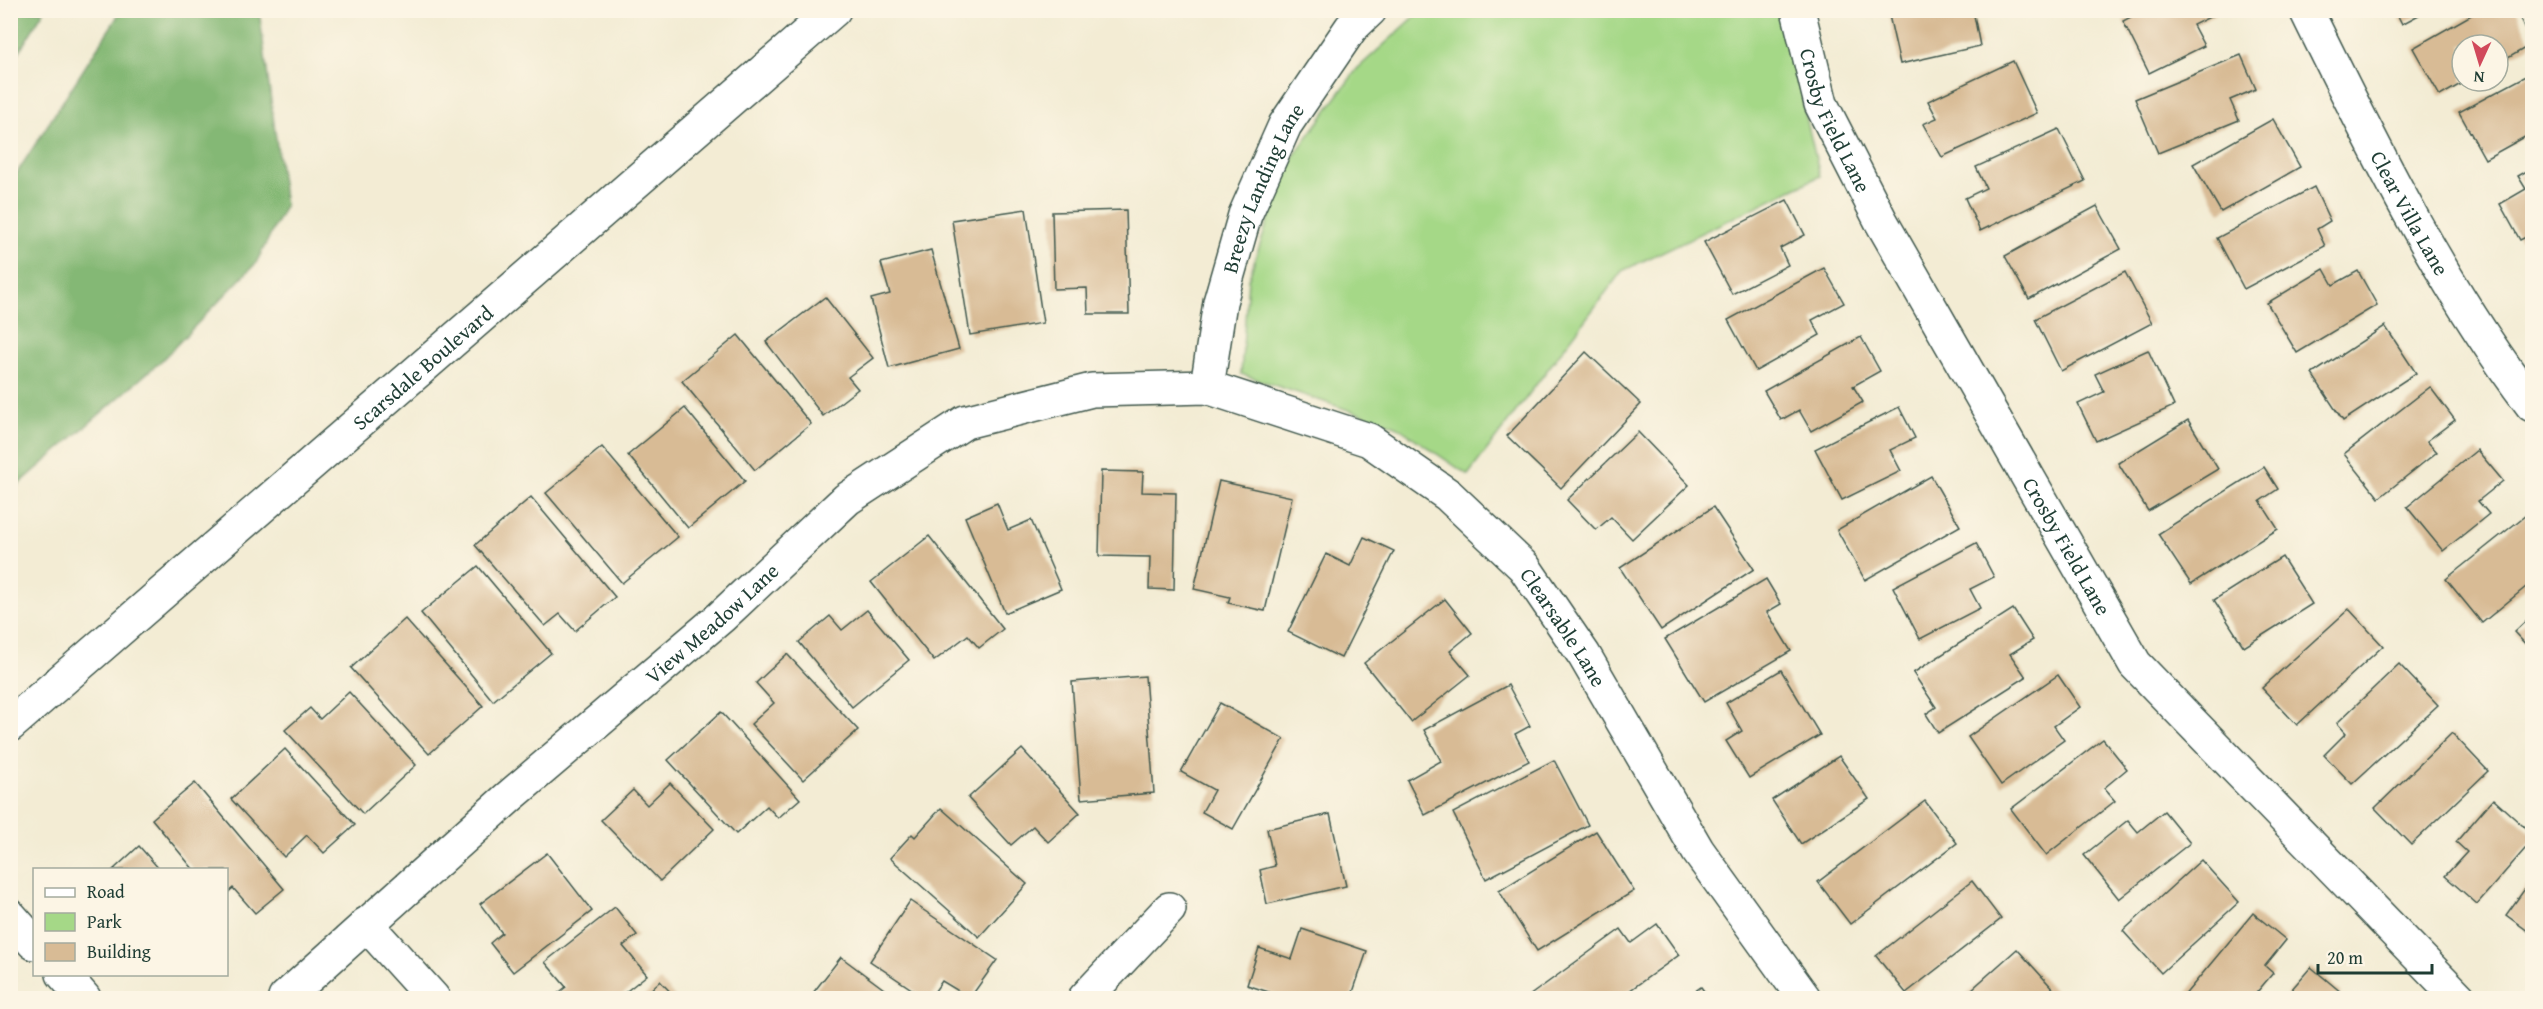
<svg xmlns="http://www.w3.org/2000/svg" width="2543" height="1009" font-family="'Gentium Book Plus',serif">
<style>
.green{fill:#a5d887;stroke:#628a5e;stroke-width:1.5}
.forest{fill:#84b874;stroke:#527a54;stroke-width:1.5}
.building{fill:#d8bb95}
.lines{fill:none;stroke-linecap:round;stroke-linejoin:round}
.street-casing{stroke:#3f574c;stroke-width:36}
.secondary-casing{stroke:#3f574c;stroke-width:36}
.street{stroke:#fff;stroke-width:33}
.secondary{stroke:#fff;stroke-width:33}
.labels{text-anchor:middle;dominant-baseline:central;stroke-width:5;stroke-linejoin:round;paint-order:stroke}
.street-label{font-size:21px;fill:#1f3d34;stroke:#fcf5e5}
</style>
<rect width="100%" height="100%" fill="#fcf5e5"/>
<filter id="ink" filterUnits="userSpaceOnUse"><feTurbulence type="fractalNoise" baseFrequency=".0167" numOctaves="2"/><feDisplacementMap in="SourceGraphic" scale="12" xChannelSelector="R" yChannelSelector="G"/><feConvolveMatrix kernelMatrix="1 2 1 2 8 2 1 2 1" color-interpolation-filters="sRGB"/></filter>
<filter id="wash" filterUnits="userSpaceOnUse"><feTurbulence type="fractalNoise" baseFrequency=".008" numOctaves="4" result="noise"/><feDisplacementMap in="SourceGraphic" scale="24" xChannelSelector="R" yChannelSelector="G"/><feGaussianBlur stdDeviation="1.35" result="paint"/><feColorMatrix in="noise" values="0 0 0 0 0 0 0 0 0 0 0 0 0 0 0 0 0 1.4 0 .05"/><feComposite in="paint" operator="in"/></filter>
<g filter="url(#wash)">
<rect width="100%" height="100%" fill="#f3ecd4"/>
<polygon class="green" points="1421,11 1797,11 1803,104 1820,176 1622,271 1468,475 1396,426 1241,374 1248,280 1287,165 1357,69"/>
<g class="forest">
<polygon points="11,10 44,11 11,65 10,11"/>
<polygon points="121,11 259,11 285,206 256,263 161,361 11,491 11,182"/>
</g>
<g id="blocks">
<g class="building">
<polygon points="1973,10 1980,46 1900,64 1888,11"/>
<polygon points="2144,10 2214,10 2216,14 2193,25 2204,46 2149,73 2123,21"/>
<polygon points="2395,10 2428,10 2402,24"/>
<polygon points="2480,10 2516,10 2532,44 2498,64 2498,45 2462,45 2462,81 2466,81 2440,96 2413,48"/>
<polygon points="2241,55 2256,89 2230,100 2239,120 2158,153 2135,99"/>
<polygon points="2013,61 2037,113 1942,157 1923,124 1937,118 1928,101"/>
<polygon points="2532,73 2532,133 2485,159 2459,112"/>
<polygon points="2273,119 2300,167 2221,212 2193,164"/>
<polygon points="2059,129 2085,181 1980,231 1965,198 1986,188 1976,167"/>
<polygon points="2532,168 2532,234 2520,240 2500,204 2526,189 2518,176"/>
<polygon points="2314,187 2330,221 2317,229 2325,246 2244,289 2217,238"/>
<polygon points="1787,200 1805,235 1780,248 1788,265 1732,294 1704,242"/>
<polygon points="2097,206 2121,249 2029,299 2005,256"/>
<polygon points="1026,209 1043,323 970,335 952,220"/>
<polygon points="1126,210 1129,314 1088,314 1087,288 1054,289 1052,212"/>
<polygon points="931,250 959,349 889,368 871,299 890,294 881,263"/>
<polygon points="1824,268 1844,303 1812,320 1820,335 1756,371 1728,320"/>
<polygon points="2324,269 2333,285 2358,271 2377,305 2297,353 2267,303"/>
<polygon points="2125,272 2152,323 2061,371 2035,319"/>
<polygon points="825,297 873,358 848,377 858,389 823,416 766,342"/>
<polygon points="2385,326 2416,373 2343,421 2312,374"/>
<polygon points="738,335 811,424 755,470 682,381"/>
<polygon points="1861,337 1880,371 1853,386 1863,402 1811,431 1799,410 1781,420 1764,391"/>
<polygon points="2148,350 2174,406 2096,441 2078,404 2104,392 2095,374"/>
<polygon points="1586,352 1641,404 1561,488 1507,436"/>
<polygon points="2430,387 2455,420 2427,441 2437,452 2379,498 2344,454"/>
<polygon points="1899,407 1915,438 1890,450 1901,471 1842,500 1815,449"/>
<polygon points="685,408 745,481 688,528 628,455"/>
<polygon points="2188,420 2218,469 2148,511 2118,463"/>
<polygon points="1638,432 1689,485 1632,539 1611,517 1596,530 1567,500"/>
<polygon points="602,447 678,537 622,583 546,493"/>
<polygon points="2477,450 2503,481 2478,501 2489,514 2443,551 2407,507"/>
<polygon points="2264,467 2278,489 2260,501 2278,529 2191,584 2158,534"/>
<polygon points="1101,471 1143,472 1142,492 1176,493 1174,590 1149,589 1150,557 1099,556"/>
<polygon points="1931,476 1960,526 1865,580 1837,530"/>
<polygon points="1219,481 1292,497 1265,611 1228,603 1230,597 1194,589"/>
<polygon points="531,497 615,597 575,631 560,614 545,626 475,545"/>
<polygon points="997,503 1008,530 1031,520 1061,589 1005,613 965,517"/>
<polygon points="1713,507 1754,569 1661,630 1620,568"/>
<polygon points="2526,515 2532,523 2532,582 2482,623 2446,579"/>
<polygon points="929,536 1003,629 979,648 968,635 934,661 871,582"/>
<polygon points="1364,537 1394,551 1341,658 1288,632 1326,554 1350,566"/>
<polygon points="1976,543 1994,577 1970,589 1980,608 1920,639 1893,587"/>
<polygon points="2282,557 2312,604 2244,647 2214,600"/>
<polygon points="478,566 551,653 493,701 421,613"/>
<polygon points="1766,579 1781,604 1767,612 1791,651 1704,702 1665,639"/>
<polygon points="1445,599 1472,633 1450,651 1470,675 1411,722 1364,663"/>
<polygon points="2013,609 2033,640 2010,654 2026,677 1938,733 1926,714 1936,707 1913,673"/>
<polygon points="2349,609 2383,646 2297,725 2262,688"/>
<polygon points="867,610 909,660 852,707 799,642 830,616 842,630"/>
<polygon points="2532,615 2532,651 2514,632"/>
<polygon points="405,619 483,706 429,754 351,668"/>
<polygon points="787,654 858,730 803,780 751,724 774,703 756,683"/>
<polygon points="2399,664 2438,705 2352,784 2324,755 2346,733 2337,723"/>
<polygon points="1781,670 1820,735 1749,778 1726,741 1742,731 1726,703"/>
<polygon points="2058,675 2080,707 2054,726 2064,740 2001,785 1968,737"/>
<polygon points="1145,676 1154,793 1081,799 1072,682"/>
<polygon points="1508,685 1530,726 1515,734 1529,761 1425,815 1407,780 1441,761 1424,730"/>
<polygon points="349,692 416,765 363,814 285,730 310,708 320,719"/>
<polygon points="1220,703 1284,739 1233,829 1202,812 1214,790 1181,772"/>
<polygon points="721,712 800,799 778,818 767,806 736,834 668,760"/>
<polygon points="2452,733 2488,771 2411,845 2375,808"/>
<polygon points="2103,739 2127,769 2104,788 2115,801 2046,855 2011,809"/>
<polygon points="285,749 355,825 324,853 307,835 284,857 231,799"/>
<polygon points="1022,749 1080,813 1048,842 1033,826 1011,845 968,798"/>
<polygon points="1839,756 1869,799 1801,844 1772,800"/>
<polygon points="1554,760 1588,825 1486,879 1453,813"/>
<polygon points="195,783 284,889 255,913 233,888 226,894 226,870 194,870 152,819"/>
<polygon points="670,783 714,829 660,881 601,820 633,790 647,805"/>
<polygon points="2493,799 2532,834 2532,841 2477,904 2445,876 2467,852 2456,842"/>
<polygon points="1925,801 1957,843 1850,924 1818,882"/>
<polygon points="941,808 1027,884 979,937 890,858 912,834 915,837"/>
<polygon points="2164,811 2190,843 2119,899 2084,855 2128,820 2138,832"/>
<polygon points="1330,814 1346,886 1267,904 1260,870 1275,866 1267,829"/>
<polygon points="1596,831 1634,891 1537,951 1499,891"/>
<polygon points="139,846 160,870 113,870"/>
<polygon points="547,853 592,911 513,972 490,943 502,933 480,904"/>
<polygon points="2201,860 2239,902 2161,973 2123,931"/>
<polygon points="2532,879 2532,934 2506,915"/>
<polygon points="1972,881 2001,919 1906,993 1876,956"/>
<polygon points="910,901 997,960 970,998 942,981 930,998 925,998 870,961"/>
<polygon points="615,907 637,935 623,946 647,975 618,998 552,998 566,987 545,962"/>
<polygon points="2253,913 2286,940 2265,966 2273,973 2252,998 2185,998 2183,997"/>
<polygon points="1657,924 1679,955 1619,998 1531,998 1529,996 1621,929 1631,943"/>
<polygon points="1302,929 1367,951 1351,998 1287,998 1247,985 1259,948 1292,959"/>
<polygon points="2017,949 2055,991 2047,998 1962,998"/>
<polygon points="841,957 896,998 809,998"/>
<polygon points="2311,967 2342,993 2337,998 2284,998"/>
<polygon points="660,981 676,998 642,998"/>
<polygon points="1701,987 1709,998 1685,998"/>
</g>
</g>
</g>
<g filter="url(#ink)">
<use href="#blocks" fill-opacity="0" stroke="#3f574c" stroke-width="1.5"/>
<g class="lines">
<defs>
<g id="street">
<path id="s1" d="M 1798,10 L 1821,104 L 1881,221 L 2135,664 L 2459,998"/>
<path id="s2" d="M 2306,10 C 2373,146 2440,284 2532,405"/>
<path id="s3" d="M 1207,387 L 1220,302 L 1245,215 L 1285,125 L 1351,28 L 1370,10"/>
<polyline points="10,916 34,943"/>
<polyline points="366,924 433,998"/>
<polyline points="63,974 84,998"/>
<path id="s4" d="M 285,998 L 509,797 L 721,617 L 847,499 L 965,422 L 1092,390 L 1207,387 L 1369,440 L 1448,495 L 1524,567 L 1584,655 L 1698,851 L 1804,998"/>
<polyline points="1085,998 1169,909"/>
</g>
<g id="secondary">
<path id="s5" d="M 10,725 L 834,10"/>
</g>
</defs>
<use href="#street" class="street-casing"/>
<use href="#secondary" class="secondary-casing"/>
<use href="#street" class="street"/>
<use href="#secondary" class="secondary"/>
</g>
</g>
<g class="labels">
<g class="street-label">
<text stroke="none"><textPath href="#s1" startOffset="117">Crosby Field Lane</textPath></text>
<text stroke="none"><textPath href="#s3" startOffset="208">Breezy Landing Lane</textPath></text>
<text stroke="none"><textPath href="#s2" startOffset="228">Clear Villa Lane</textPath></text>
<text stroke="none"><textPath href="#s5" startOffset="546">Scarsdale Boulevard</textPath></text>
<text stroke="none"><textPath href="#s1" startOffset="603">Crosby Field Lane</textPath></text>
<text stroke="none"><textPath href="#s4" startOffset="568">View Meadow Lane</textPath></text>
<text stroke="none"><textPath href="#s4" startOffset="1582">Clearsable Lane</textPath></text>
</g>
</g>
<rect width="2543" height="1009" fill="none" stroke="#fcf5e5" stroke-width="36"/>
<rect x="33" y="868" width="195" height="108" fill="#fcf5e5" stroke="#a4ab9e" stroke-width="1.5"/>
<rect x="45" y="888" width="30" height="9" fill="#ffffff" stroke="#a4ab9e" stroke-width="1.5"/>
<text x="87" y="898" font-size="18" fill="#1f3d34">Road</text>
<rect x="45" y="913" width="30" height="18" fill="#a5d887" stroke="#a4ab9e" stroke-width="1.5"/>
<text x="87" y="928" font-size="18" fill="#1f3d34">Park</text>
<rect x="45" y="943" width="30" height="18" fill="#d8bb95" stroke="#a4ab9e" stroke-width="1.5"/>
<text x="87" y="958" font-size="18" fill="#1f3d34">Building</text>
<g transform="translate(2480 63) rotate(184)"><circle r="28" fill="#fcf5e5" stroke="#a4ab9e" stroke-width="1.5"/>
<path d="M0-4.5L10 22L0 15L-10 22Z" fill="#d1495b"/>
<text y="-9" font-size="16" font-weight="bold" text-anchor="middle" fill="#1f3d34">N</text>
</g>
<path d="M2318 964v9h114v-9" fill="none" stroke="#1f3d34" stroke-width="3"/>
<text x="2327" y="964" font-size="18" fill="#1f3d34" stroke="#fcf5e5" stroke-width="4.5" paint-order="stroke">20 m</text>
</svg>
